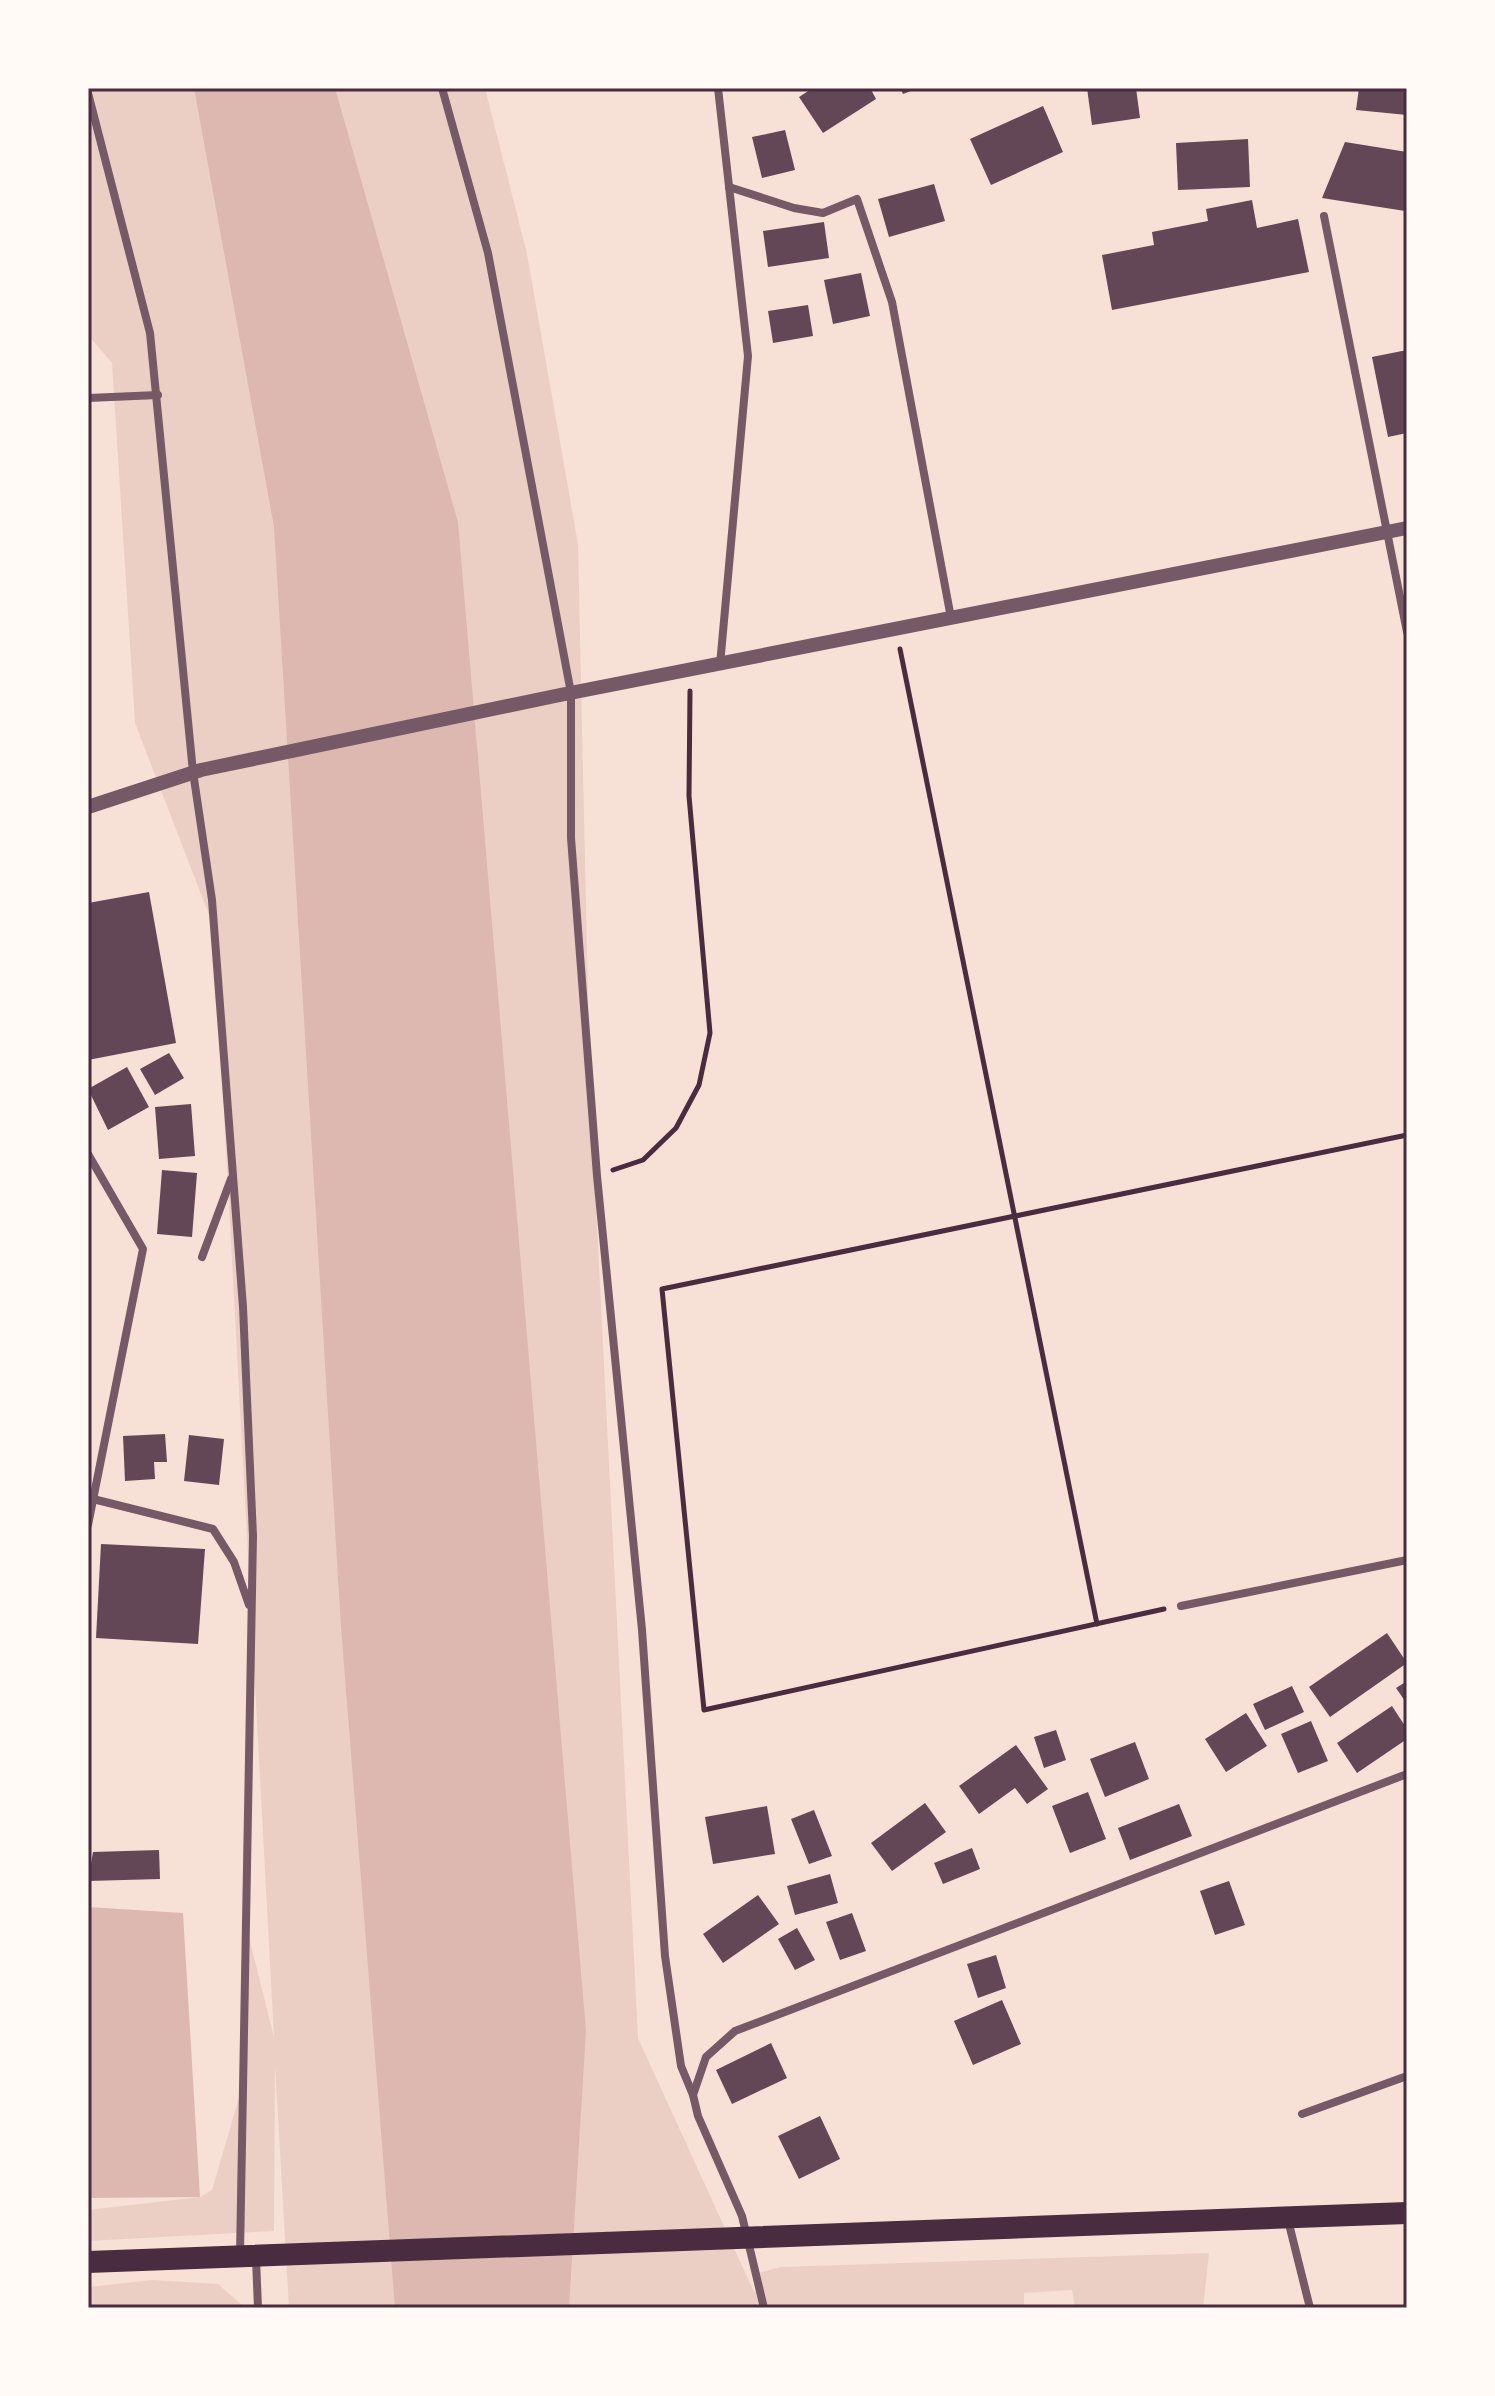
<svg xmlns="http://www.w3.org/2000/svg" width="1495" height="2396" font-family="'Nunito Sans',sans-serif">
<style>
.green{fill:#ebcfc5}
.water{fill:#dcb8b0}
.building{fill:#644757}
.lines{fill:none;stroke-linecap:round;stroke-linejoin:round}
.path{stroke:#4a2c40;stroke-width:5}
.minor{stroke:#755966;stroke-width:8}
.tertiary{stroke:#755966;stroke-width:14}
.trunk{stroke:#4a2c40;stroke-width:22}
.neatline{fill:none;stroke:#4a2c40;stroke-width:3}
</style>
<rect width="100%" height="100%" fill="#f7e1d7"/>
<g class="green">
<polygon points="88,88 485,88 527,254 578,544 590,1087 638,2038 755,2294 755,2274 780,2267 1209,2253 1203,2308 1075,2308 1072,2290 1024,2293 1024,2308 289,2308 275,2065 274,2231 88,2241 88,2210 200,2197 212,2190 245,2077 249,1937 274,2037 214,928 135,723 112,363 88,335"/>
<polygon points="152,2280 218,2284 242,2305 239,2308 88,2308 88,2287"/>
</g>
<g class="water">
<polygon points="194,88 335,88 458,522 586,2031 569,2308 395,2308 341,1627 274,527"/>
<polygon points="88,1907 183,1913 200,2197 88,2198"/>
</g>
<g class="building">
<polygon points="813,88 870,88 876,99 823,133 799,97"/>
<polygon points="900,88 919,88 903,94"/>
<polygon points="1087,88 1136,88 1140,118 1092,125"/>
<polygon points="1359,88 1407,88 1407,115 1356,110"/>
<polygon points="1043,106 1063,152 991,185 970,139"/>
<polygon points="785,130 795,170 762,178 752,137"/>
<polygon points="1248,139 1250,187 1178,190 1176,143"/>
<polygon points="1345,142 1407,152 1405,211 1322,198"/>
<polygon points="934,184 945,221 889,237 878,199"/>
<polygon points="1252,200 1257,228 1298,219 1309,272 1112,310 1102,255 1154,245 1152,232 1208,221 1206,209"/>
<polygon points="824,222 829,258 768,267 763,231"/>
<polygon points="861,273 870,316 833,324 824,280"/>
<polygon points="808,305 813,336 773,343 768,311"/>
<polygon points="1407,350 1407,433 1388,437 1372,357"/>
<polygon points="149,892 176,1043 88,1060 88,903"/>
<polygon points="169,1053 184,1078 155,1095 140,1069"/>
<polygon points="127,1067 149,1107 108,1130 88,1089"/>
<polygon points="191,1104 195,1156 159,1159 155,1107"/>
<polygon points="162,1170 197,1173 192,1237 157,1234"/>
<polygon points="165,1434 167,1462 154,1462 155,1479 125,1481 123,1436"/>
<polygon points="189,1435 224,1439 219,1485 184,1481"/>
<polygon points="101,1544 205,1549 198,1644 96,1638"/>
<polygon points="1387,1633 1407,1663 1330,1717 1309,1687"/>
<polygon points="1407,1681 1407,1704 1396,1688"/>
<polygon points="1292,1686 1304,1712 1265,1730 1253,1704"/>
<polygon points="1392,1706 1407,1729 1407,1739 1357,1773 1337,1743"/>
<polygon points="1246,1713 1267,1746 1226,1772 1205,1739"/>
<polygon points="1311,1721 1328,1761 1298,1773 1281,1734"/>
<polygon points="1056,1730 1066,1760 1044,1768 1034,1737"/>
<polygon points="1135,1742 1149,1779 1105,1797 1090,1759"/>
<polygon points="1016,1745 1048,1789 1027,1804 1015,1788 979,1814 959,1786"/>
<polygon points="1088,1792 1106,1839 1070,1853 1052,1806"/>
<polygon points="925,1803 946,1832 892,1871 871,1843"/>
<polygon points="1179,1804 1192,1836 1130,1860 1118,1828"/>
<polygon points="767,1806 775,1854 713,1864 705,1817"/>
<polygon points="814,1810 832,1856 809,1864 791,1819"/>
<polygon points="972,1848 980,1869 943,1884 934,1863"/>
<polygon points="159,1850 160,1879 88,1881 93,1852"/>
<polygon points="830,1874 838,1903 795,1915 787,1886"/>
<polygon points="1229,1881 1245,1925 1215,1935 1200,1891"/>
<polygon points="758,1895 779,1924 723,1963 703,1934"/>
<polygon points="852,1913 866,1951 840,1960 826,1922"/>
<polygon points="797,1928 815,1960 795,1970 778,1939"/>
<polygon points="996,1955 1006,1988 978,1998 967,1964"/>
<polygon points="1002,2000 1021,2044 973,2065 954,2021"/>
<polygon points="771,2043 787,2078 732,2104 716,2070"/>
<polygon points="820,2116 840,2159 799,2179 778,2136"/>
</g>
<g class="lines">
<g class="path">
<polyline points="900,649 1097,1624"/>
<polyline points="613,1170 643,1160 676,1128 699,1085 710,1033 689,796 690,691"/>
<polyline points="1164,1609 704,1710 662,1289 1407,1135"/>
</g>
<g class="minor">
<polyline points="442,88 488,253 571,693 571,838 597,1176 642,1630 665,1956 681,2066 693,2095"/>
<polyline points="718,88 748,356 720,665"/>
<polyline points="88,93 150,333 193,772 212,900 243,1307 253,1536 240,2254"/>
<polyline points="729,187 794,208 823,213 857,199 892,302 951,618"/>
<polyline points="1324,216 1407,632"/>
<polyline points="88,398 158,395"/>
<polyline points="88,1154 143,1249 88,1525"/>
<polyline points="202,1257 231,1179"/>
<polyline points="93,1499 213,1529 234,1562 249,1605"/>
<polyline points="1181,1606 1407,1560"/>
<polyline points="1302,2114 1407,2076"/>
<polyline points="1288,2220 1310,2308"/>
<polyline points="256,2259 258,2308"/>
<polyline points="764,2308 742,2216 698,2116 693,2095 706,2057 735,2031 1407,1774"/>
</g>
<polyline class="tertiary" points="88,807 201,770 560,695 1407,528"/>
<polyline class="trunk" points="88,2262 1407,2213"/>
</g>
<rect width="1495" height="2396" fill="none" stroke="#fffaf5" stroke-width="180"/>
<rect x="90" y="90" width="1315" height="2216" class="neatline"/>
</svg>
